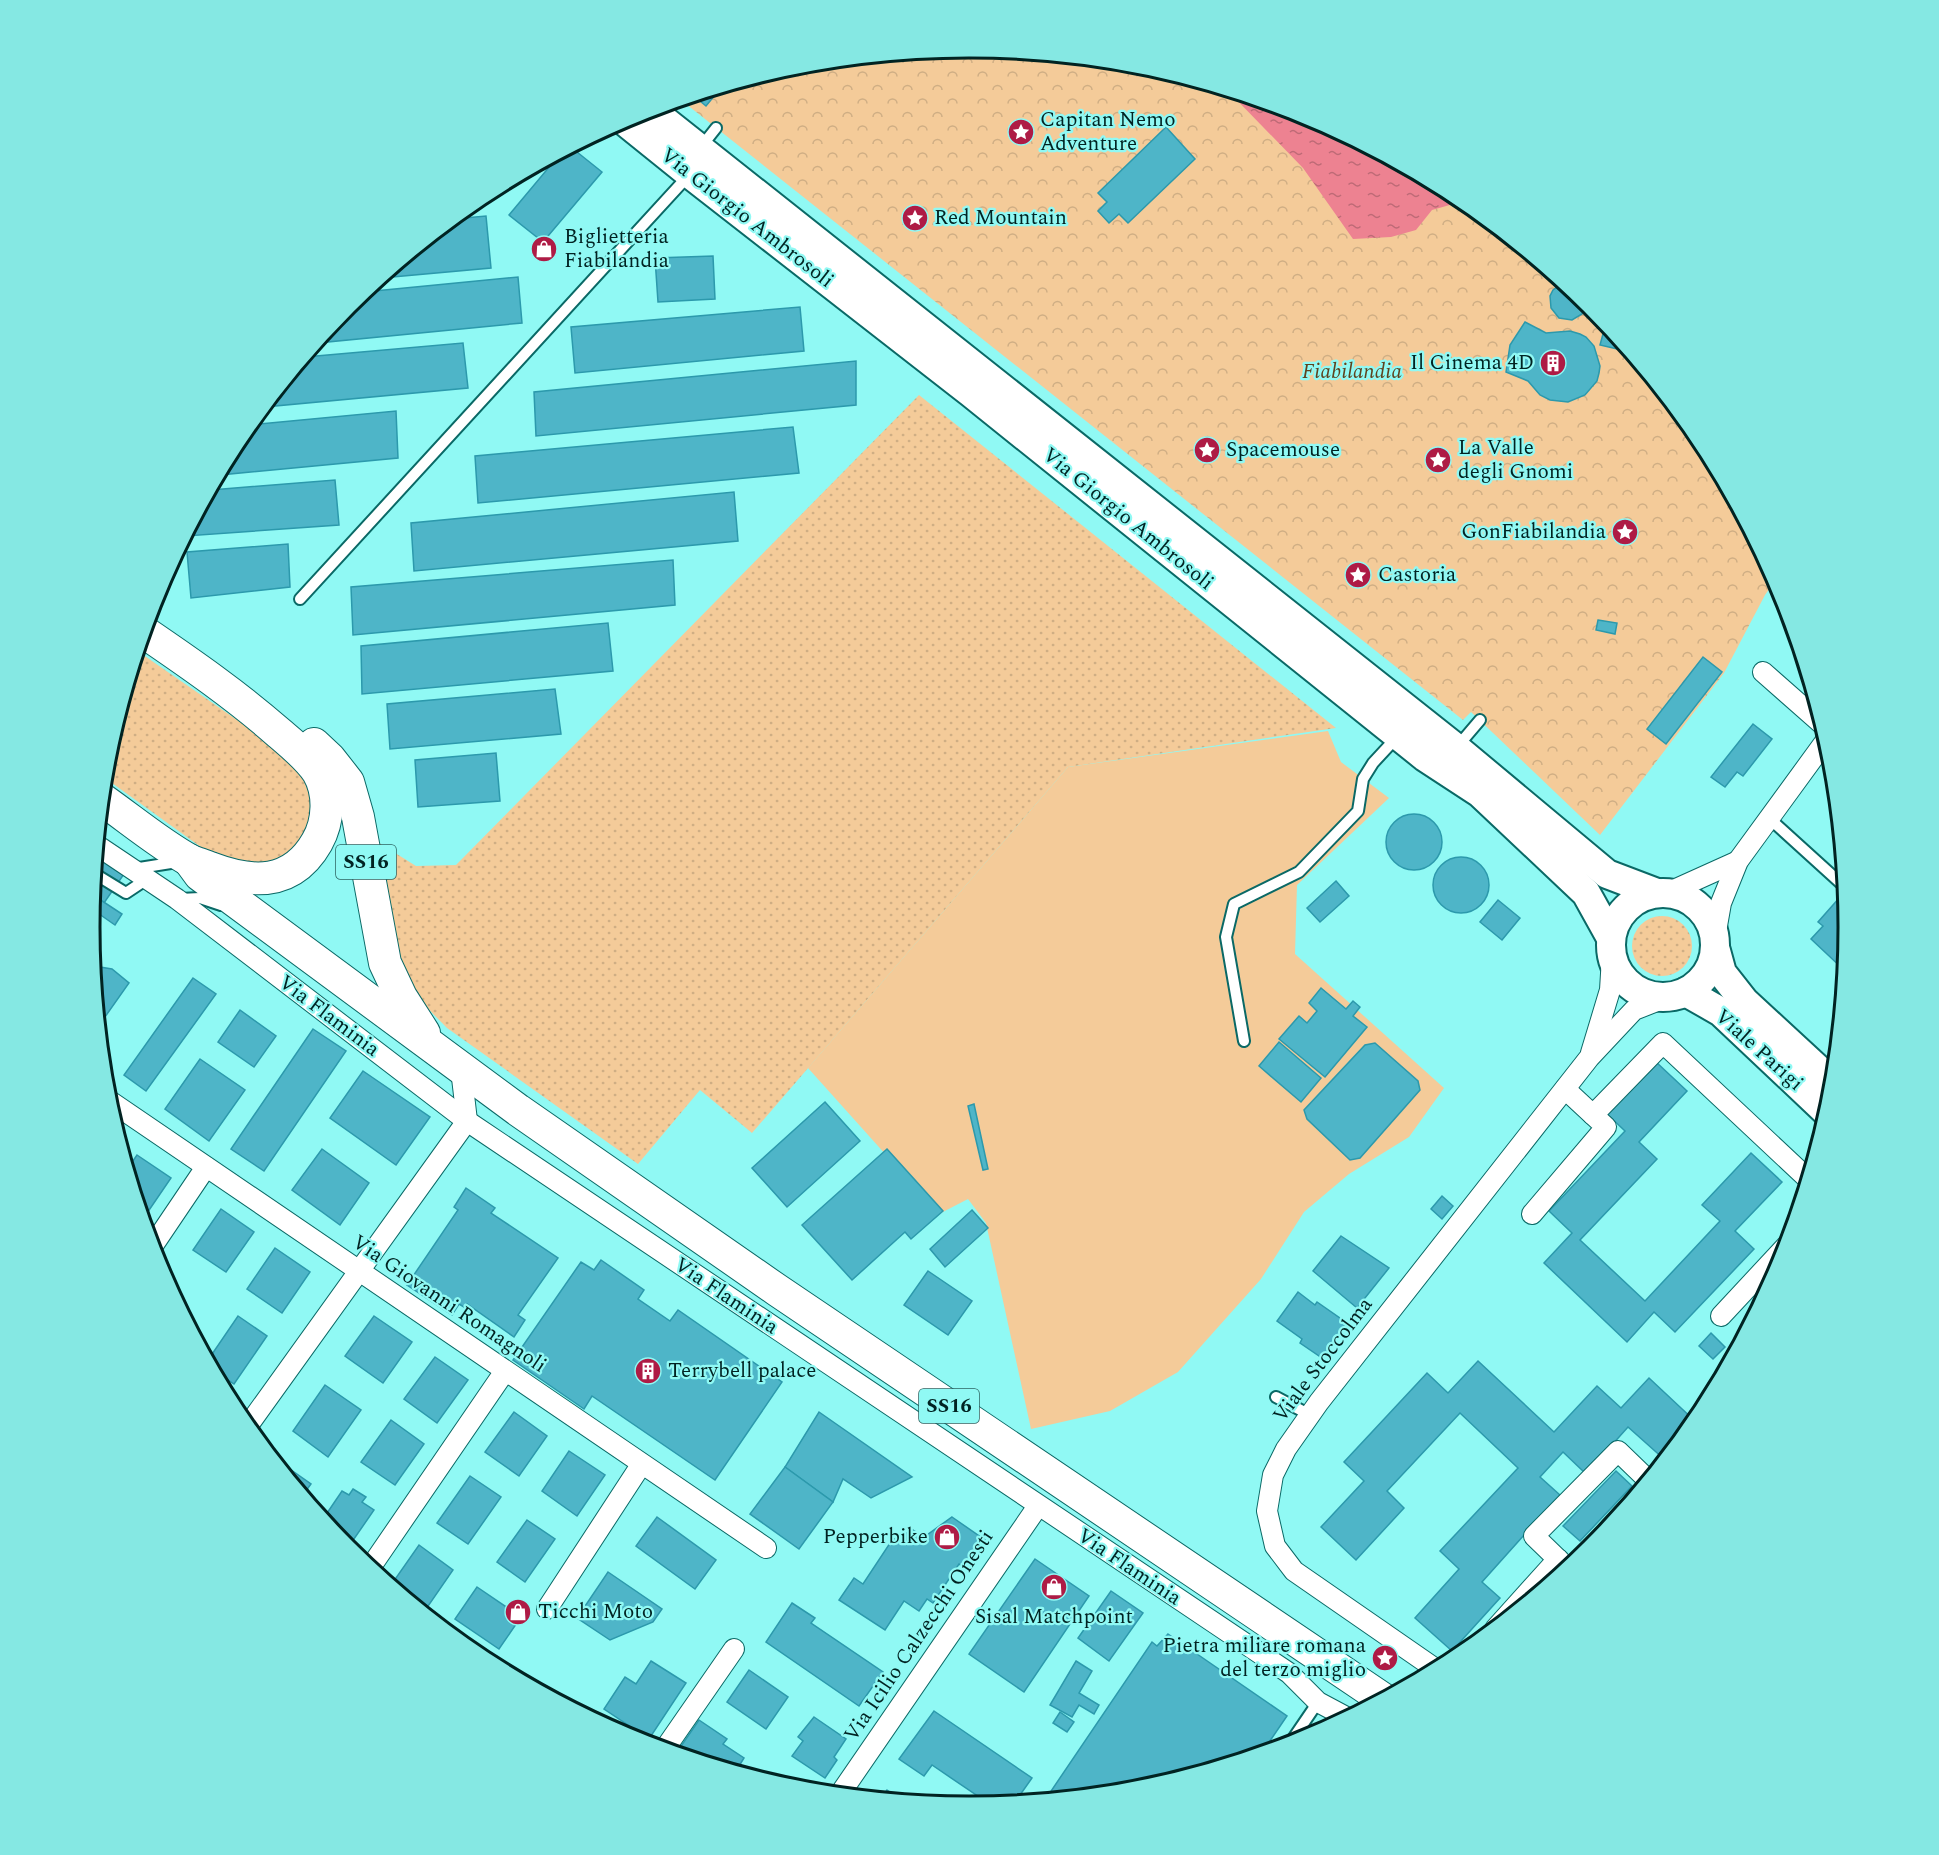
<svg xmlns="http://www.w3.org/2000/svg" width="1939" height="1855" font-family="Spectral,serif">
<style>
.grass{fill:url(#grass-dots)}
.park{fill:url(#park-crowns)}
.pitch{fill:#f4cb99}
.water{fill:url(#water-ripples)}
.building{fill:#4eb5c8;stroke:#2c99ac;stroke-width:1.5}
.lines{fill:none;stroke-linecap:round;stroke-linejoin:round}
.service-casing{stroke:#0a6966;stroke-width:14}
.minor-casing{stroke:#0a6966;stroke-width:22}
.secondary-casing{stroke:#0a6966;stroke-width:32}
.primary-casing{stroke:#0a6966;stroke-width:34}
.service{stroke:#fff;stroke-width:10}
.minor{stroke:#fff;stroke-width:20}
.secondary{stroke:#fff;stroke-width:28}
.primary{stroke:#fff;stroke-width:32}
.labels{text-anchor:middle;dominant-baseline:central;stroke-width:4.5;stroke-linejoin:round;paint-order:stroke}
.shield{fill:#90f9f4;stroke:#2c6361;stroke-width:1.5}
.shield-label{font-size:20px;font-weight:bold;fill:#012322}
.poi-label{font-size:21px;fill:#012322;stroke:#90f9f4;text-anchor:start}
.street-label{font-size:21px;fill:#012322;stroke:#90f9f4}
.park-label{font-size:21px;font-style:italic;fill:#5f431e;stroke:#90f9f4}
.rim{fill:none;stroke:#012322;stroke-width:3}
</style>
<defs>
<pattern id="grass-dots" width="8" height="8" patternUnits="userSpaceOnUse" patternTransform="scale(1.5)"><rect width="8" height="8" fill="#f4cb99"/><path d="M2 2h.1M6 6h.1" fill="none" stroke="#cfae84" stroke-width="1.8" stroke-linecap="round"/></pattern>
<pattern id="park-crowns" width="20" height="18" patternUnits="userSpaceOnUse" patternTransform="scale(1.5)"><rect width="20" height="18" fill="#f4cb99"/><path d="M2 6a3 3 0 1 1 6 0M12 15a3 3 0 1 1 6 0" fill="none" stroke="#cfae84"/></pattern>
<pattern id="water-ripples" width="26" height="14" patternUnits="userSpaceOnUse" patternTransform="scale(1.5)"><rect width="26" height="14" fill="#ed8291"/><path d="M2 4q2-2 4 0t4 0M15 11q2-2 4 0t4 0" fill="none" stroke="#be6a76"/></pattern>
</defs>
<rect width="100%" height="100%" fill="#90f9f4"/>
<g class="grass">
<path d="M 919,395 L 1336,728 L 1068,767 L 752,1133 L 700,1090 L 638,1164 L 447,1028 C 432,1013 416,997 407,977 C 388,938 384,884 376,841 L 416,866 L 456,865 Z"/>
<polygon points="139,652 288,755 298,765 312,794 310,829 286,858 257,866 216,858 105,778 107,756"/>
<circle cx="1662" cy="946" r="30"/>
</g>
<polygon class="park" points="970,48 1141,65 1306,115 1458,196 1592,306 1701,439 1776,579 1765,595 1724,673 1600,835 1471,712 1463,720 681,100 798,65"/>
<polygon class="pitch" points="1328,731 1341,762 1389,798 1297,885 1295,954 1444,1088 1409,1137 1349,1174 1304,1212 1261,1279 1178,1372 1110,1411 1031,1429 986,1223 968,1199 939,1214 808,1068 1068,767"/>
<polygon class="water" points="1229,92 1306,115 1464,201 1432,210 1416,230 1391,237 1353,239 1303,168"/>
<g class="building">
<polygon points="711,91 715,95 706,106 694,96"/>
<polygon points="1166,127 1195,159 1128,223 1119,214 1109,223 1098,211 1107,202 1098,193"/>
<polygon points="572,148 602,172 543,242 509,215 560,154"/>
<polygon points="486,216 491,268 381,278 453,219"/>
<polygon points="713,256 715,299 658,302 655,258"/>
<polygon points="518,277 522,323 317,343 348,305 364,292"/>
<polygon points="1563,283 1587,302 1582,314 1572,320 1559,318 1551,308 1550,296 1553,290"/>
<polygon points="800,307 804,351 575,373 571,327"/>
<polygon points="1525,322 1546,333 1570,331 1580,334 1586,337 1594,346 1600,366 1599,373 1597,381 1585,395 1568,402 1550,400 1540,395 1528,381 1506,372 1510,345"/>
<polygon points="1606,323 1630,352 1600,345"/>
<polygon points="463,343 468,388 264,407 305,357"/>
<polygon points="856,361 856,405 536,436 534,392"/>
<polygon points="396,411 398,458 219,475 238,439 250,425"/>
<polygon points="793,427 799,473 478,503 475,456"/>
<polygon points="335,480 339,525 186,536 211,490"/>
<polygon points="734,492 738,541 414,571 411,523"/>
<polygon points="288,544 290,587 191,598 187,552"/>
<polygon points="673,560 675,605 353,635 351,587"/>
<polygon points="1598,620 1617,623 1615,634 1596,630"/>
<polygon points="608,623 613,671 362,694 361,646"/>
<polygon points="1703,657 1722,672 1666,744 1647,729"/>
<polygon points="555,689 561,734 390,749 387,704"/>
<polygon points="1753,724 1772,739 1743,776 1737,772 1725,787 1711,777"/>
<polygon points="496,753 500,801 418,807 415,760"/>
<circle cx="1414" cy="842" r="28"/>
<polygon points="97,856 124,874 104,903 93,895"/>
<circle cx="1461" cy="885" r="28"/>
<polygon points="1336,881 1349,896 1320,922 1307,908"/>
<polygon points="93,895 122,914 115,925 92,909"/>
<polygon points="1840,897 1847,903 1849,928 1845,971 1811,939 1823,926 1818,922"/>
<polygon points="1498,900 1520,918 1502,940 1480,922"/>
<polygon points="94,966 112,969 129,983 100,1024"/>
<polygon points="193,978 216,994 146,1091 124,1075"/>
<polygon points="1321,988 1346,1009 1353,1001 1360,1007 1353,1016 1367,1027 1325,1077 1279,1039 1299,1016 1307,1023 1317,1011 1309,1003"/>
<polygon points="240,1010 276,1036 254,1067 218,1042"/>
<polygon points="313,1029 346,1051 264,1171 231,1149"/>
<polygon points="1279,1042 1321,1078 1301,1102 1259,1066"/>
<polygon points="1375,1043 1418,1081 1420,1090 1360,1158 1350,1160 1307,1119 1304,1110 1365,1045"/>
<polygon points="200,1059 245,1090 209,1141 165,1109"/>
<polygon points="1655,1061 1687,1091 1639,1142 1657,1159 1580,1240 1645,1301 1720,1221 1702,1205 1751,1153 1782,1182 1735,1231 1754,1249 1675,1332 1654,1312 1627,1342 1544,1263 1572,1233 1549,1211 1625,1131 1606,1113"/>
<polygon points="363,1071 430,1117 396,1165 330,1118"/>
<polygon points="825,1102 860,1141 787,1207 752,1168"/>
<polygon points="974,1104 988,1169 983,1170 968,1106"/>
<polygon points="322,1149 369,1183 340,1225 292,1190"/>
<polygon points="887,1149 943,1211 911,1239 905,1232 852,1280 802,1225"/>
<polygon points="137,1155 171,1178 143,1219 128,1168"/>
<polygon points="466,1188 495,1208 491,1213 558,1258 518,1315 525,1320 514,1337 467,1304 464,1307 459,1304 452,1315 407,1285 458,1210 454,1207"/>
<polygon points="1442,1196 1453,1206 1442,1219 1431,1209"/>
<polygon points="221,1209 254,1232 226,1272 193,1250"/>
<polygon points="972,1210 988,1228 945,1267 930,1249"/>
<polygon points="1341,1236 1389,1268 1357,1308 1313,1271"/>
<polygon points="275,1248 310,1272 282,1313 247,1289"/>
<polygon points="601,1260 644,1290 638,1299 670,1321 678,1310 782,1382 715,1480 592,1396 584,1409 513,1360 581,1262 594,1270"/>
<polygon points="928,1271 972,1301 948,1335 904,1305"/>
<polygon points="1298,1292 1315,1305 1317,1302 1347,1323 1322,1358 1300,1343 1302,1339 1277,1321"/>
<polygon points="238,1316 267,1336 234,1384 213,1370 208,1360"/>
<polygon points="374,1316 412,1342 383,1383 345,1356"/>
<polygon points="1711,1333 1725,1347 1713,1359 1699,1346"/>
<polygon points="435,1357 468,1380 437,1423 404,1399"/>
<polygon points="1478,1361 1554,1432 1597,1386 1621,1408 1649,1378 1696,1422 1665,1460 1628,1427 1586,1474 1563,1452 1540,1477 1560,1495 1482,1582 1500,1598 1452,1651 1415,1618 1459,1569 1440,1551 1518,1468 1460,1413 1387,1491 1404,1508 1356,1560 1321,1527 1364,1481 1344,1462 1427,1373 1448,1393"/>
<polygon points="325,1385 361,1410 328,1457 293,1431"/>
<polygon points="514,1412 547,1436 519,1476 485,1452"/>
<polygon points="819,1412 912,1477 871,1498 843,1479 833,1502 785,1467"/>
<polygon points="391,1420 424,1444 395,1485 361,1462"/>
<polygon points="569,1451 605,1475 577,1516 542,1491"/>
<polygon points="277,1460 311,1484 303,1495 276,1462"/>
<polygon points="785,1467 833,1502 799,1549 750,1514"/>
<polygon points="1616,1471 1632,1486 1580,1541 1563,1526"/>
<polygon points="470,1476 501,1497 468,1544 437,1523"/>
<polygon points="353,1489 366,1497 362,1502 374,1510 347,1549 323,1519 342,1491 349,1495"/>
<polygon points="657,1517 716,1560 695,1589 636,1546"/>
<polygon points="952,1517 985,1540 966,1568 959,1564 933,1603 927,1599 919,1611 904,1601 885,1630 839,1600 854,1578 863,1584 892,1540 913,1530 924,1537"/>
<polygon points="527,1520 555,1539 525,1582 497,1562"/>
<polygon points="419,1545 453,1570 424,1612 391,1585"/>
<polygon points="1035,1559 1089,1596 1024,1692 969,1654"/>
<polygon points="608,1572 662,1609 653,1622 610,1640 577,1618"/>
<polygon points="477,1587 521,1617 499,1649 455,1619"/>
<polygon points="1111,1591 1143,1613 1109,1661 1078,1638"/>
<polygon points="792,1603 815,1618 811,1623 883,1672 859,1706 766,1642"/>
<polygon points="1168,1634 1287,1716 1261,1754 1141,1790 1045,1800 1152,1642 1157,1646"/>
<polygon points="651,1661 686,1683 649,1739 604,1709 625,1677 636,1684"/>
<polygon points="1076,1661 1092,1671 1079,1693 1099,1705 1094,1714 1079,1705 1072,1717 1050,1705"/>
<polygon points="749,1670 788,1697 766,1729 727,1702"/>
<polygon points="934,1711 1032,1778 1015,1802 977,1806 982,1799 932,1765 924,1776 899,1759"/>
<polygon points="1060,1712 1074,1722 1067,1732 1053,1723"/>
<polygon points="814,1717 846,1739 834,1757 837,1760 825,1778 792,1756 803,1741 798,1737"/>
<polygon points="699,1720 727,1739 723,1744 744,1758 736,1771 692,1758 679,1749"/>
<polygon points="887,1790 902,1800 881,1798"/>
</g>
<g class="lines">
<defs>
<g id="service">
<polyline points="701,147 716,128"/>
<polyline points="300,599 689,175"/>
<polyline points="1457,747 1480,720"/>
<polyline points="1769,818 1845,887"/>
<polyline points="133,869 177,862"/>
<polyline points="95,874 126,893 147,879"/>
<polyline points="180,899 200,898 221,905"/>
<polyline points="1244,1041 1226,937 1234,904 1299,872 1358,811 1363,779 1373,763 1398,736"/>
<polyline points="1276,1397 1310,1415"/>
<polyline points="1288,1746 1318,1702"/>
</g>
<g id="minor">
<polyline points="1763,672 1822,724"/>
<polyline points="98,846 177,899 467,1121 1289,1673 1318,1702 1348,1718"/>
<polyline points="1667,893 1738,861"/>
<polyline points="1715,937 1721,903 1738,861 1827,739"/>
<polyline points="1591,1053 1610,990 1612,957"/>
<polyline points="1565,1089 1593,1115 1663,1043 1808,1179"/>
<polyline points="107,1099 766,1548"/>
<polyline points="1532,1214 1606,1127 1593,1115"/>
<polyline points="152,1247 206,1167"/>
<polyline points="1721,1316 1788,1244"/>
<polyline points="247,1427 467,1121 461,1069"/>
<polyline points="370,1568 505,1371"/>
<polyline points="1568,1569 1534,1536 1618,1451 1648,1480"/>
<polyline points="547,1609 641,1465"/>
<polyline points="1495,1629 1558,1559"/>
<polyline points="1437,1670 1294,1571 1275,1546 1267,1511 1273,1475 1286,1449 1319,1402 1589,1058 1634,1010 1667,997"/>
<polyline points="664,1750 734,1649"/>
<polyline points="840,1794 1038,1506"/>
</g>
<g id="secondary">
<polyline points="651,110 1456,748 1607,874 1657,893"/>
<polyline points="623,120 690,174 971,393 1425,757 1480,793 1586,893 1611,938"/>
<circle cx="1663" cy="945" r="52"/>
<polyline points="1716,951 1722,973 1744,1001 1834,1084"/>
<polyline points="1686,992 1721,1012 1828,1113"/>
</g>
<g id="primary">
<polyline points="314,744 330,759 348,782 358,817 385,963 401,997 424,1033"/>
<path d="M 103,800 C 130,819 160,844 189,860 C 195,863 203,865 210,868 C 252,884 292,886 317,842 C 329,821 330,793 318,772 C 308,757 293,745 279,733 C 237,696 191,664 144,632"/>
<polyline points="189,860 200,875 518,1110 777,1290 1383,1699"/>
</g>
</defs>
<use href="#service" class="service-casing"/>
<use href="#minor" class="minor-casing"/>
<use href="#secondary" class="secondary-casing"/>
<use href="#primary" class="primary-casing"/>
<use href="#service" class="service"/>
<use href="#minor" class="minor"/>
<use href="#secondary" class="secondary"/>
<use href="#primary" class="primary"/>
</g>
<defs>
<symbol id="sight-disc" viewBox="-11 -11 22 22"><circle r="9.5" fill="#ae1b45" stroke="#90f9f4"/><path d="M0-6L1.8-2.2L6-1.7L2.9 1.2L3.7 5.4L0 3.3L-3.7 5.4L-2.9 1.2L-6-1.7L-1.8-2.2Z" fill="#fff"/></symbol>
<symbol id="shop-disc" viewBox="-11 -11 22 22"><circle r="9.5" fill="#ae1b45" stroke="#90f9f4"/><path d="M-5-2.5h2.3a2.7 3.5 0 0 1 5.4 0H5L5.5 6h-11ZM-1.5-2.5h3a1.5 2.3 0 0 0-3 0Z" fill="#fff"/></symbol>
<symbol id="building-disc" viewBox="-11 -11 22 22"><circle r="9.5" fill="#ae1b45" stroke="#90f9f4"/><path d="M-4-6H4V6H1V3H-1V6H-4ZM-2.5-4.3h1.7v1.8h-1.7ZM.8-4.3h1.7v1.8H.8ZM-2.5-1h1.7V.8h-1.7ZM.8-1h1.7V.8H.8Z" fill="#fff"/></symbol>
</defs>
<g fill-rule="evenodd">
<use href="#sight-disc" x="1006" y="117" width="30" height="30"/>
<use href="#sight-disc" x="900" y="203" width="30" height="30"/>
<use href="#shop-disc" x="529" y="234" width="30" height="30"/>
<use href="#building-disc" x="1538" y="348" width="30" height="30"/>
<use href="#sight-disc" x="1192" y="435" width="30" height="30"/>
<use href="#sight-disc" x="1423" y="445" width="30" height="30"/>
<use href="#sight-disc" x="1610" y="517" width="30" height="30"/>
<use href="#sight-disc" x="1343" y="560" width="30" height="30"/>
<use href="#building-disc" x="633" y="1356" width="30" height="30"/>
<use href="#shop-disc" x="932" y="1522" width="30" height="30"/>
<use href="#shop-disc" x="1039" y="1572" width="30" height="30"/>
<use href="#shop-disc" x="503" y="1597" width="30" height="30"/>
<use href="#sight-disc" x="1370" y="1643" width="30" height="30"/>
</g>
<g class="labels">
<g class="shield">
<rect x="336" y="845" width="60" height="34" rx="4.5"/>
<rect x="919" y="1389" width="60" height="34" rx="4.5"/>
</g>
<g class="shield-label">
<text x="366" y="862">SS16</text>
<text x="949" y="1406">SS16</text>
</g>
<g class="poi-label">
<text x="1040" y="120">Capitan Nemo<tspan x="1040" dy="24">Adventure</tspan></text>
<text x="934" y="218">Red Mountain</text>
<text x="564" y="237">Biglietteria<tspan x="564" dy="24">Fiabilandia</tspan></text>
<text x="1534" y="363" text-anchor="end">Il Cinema 4D</text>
<text x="1458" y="448">La Valle<tspan x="1458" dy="24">degli Gnomi</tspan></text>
<text x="1226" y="450">Spacemouse</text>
<text x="1606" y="532" text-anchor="end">GonFiabilandia</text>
<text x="1378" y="575">Castoria</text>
<text x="668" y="1371">Terrybell palace</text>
<text x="928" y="1537" text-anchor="end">Pepperbike</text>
<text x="538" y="1612">Ticchi Moto</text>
<text x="1054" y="1617" text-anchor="middle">Sisal Matchpoint</text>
<text x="1366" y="1646" text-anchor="end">Pietra miliare romana<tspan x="1366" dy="24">del terzo miglio</tspan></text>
</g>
<g class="street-label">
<text transform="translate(747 218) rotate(38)">Via Giorgio Ambrosoli</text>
<text transform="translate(1128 519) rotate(39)">Via Giorgio Ambrosoli</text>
<text transform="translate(329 1016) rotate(37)">Via Flaminia</text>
<text transform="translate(1759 1050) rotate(42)">Viale Parigi</text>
<text transform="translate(726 1296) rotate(34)">Via Flaminia</text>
<text transform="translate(449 1304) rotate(34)">Via Giovanni Romagnoli</text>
<text transform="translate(1323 1360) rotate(-53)">Viale Stoccolma</text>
<text transform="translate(1129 1567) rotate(34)">Via Flaminia</text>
<text transform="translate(919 1636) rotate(-56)">Via Icilio Calzecchi Onesti</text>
</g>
<g class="park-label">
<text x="1352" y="372">Fiabilandia</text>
</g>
</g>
<path d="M0 0H1939V1855H0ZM100 927a869 869 0 1 1 1738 0a869 869 0 1 1-1738 0Z" fill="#85e8e3" fill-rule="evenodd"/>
<path class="rim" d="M100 927a869 869 0 1 1 1738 0a869 869 0 1 1-1738 0Z"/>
</svg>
